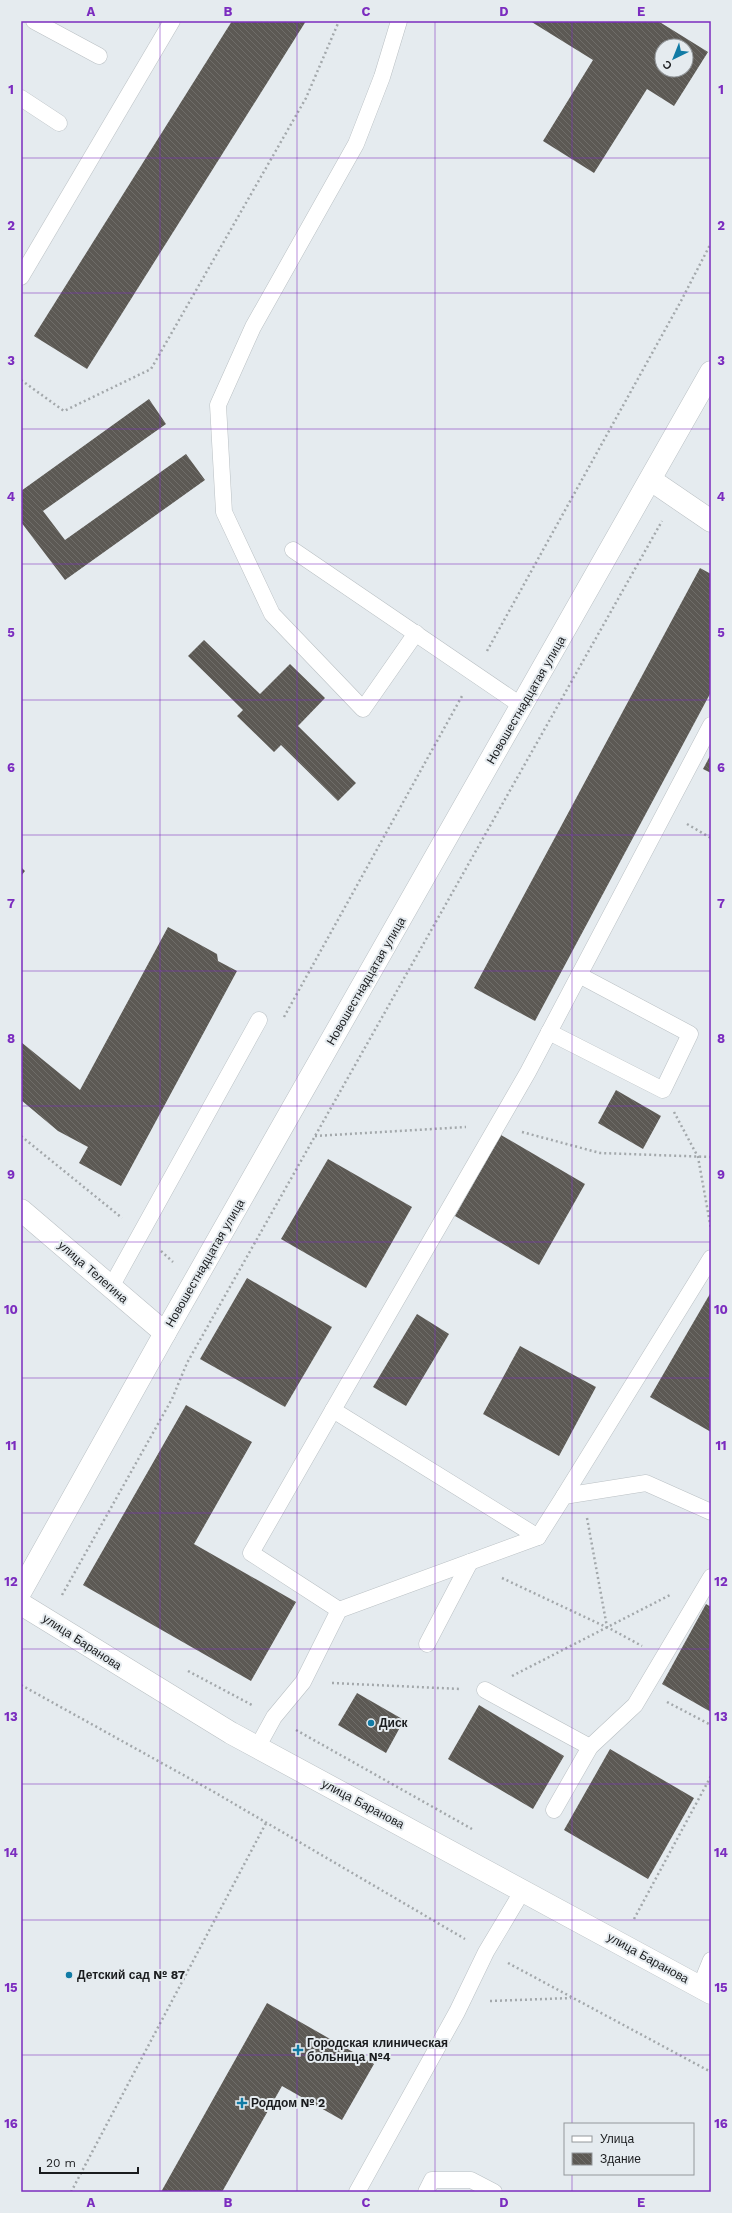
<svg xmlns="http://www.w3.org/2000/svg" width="732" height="2213" font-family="'Work Sans',sans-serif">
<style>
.building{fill:url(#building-back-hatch);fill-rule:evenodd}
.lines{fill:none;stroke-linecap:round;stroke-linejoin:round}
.lane-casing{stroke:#bac0c4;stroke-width:17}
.street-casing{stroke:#bac0c4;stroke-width:23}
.secondary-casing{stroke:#bac0c4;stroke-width:23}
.path{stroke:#a3a8ab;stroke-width:2.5;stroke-dasharray:2 3;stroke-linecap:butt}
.lane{stroke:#fff;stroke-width:16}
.street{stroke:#fff;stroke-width:22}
.secondary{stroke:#fff;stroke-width:22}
.grid{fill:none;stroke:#7b2cbf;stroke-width:1;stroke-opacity:0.55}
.poi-dot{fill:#117ba5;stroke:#e5ebef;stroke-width:1.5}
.labels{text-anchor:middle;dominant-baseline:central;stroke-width:4;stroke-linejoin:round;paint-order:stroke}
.street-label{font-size:12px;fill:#1a1c1e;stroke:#e5ebef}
.poi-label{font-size:12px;font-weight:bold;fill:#1a1c1e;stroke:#e5ebef;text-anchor:start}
.neatline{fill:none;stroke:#7b2cbf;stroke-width:1.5}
.grid-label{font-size:13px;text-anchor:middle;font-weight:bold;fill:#7b2cbf}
</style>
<defs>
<pattern id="building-back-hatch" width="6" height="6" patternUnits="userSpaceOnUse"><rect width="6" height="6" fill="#5c5954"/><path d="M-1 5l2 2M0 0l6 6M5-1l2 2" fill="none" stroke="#6f6d69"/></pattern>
</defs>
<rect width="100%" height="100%" fill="#e5ebef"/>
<g class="building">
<polygon points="232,21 306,21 87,369 34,336"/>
<path d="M 530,21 L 658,21 L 708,52 L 674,106 L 647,89 L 594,173 L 543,141 L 593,60 ZM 662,46 L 686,46 L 686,70 L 662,70 Z"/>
<polygon points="149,399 166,424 43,511 65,540 186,454 205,480 65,580 21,522 21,491"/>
<polygon points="700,568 711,574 711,692 535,1021 474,988"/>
<polygon points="204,640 260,694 290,664 325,698 298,726 356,783 338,801 281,745 274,752 237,716 243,710 188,656"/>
<polygon points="711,754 711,773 703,769"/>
<polygon points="21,867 25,871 21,876"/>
<polygon points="168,927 217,954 218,961 237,971 121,1186 79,1163 88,1147 58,1131 21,1100 21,1042 80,1090"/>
<polygon points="616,1090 661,1116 643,1149 598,1123"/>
<polygon points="501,1135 585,1184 539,1265 455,1216"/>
<polygon points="328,1159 412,1207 366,1288 281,1239"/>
<polygon points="247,1278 332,1327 285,1407 200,1359"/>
<polygon points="711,1292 711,1432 650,1397"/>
<polygon points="417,1314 449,1334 406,1406 373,1387"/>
<polygon points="520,1346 596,1387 559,1456 483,1414"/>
<polygon points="186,1405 252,1442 194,1544 296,1602 251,1681 83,1585"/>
<polygon points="706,1604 711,1607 711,1712 662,1684"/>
<polygon points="357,1693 404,1720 386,1753 338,1725"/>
<polygon points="479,1705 564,1756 533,1809 448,1759"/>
<polygon points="610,1749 694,1798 648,1879 564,1830"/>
<polygon points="267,2003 374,2064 342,2120 282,2086 222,2192 161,2192"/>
</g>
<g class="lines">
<defs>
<g id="lane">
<polyline points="34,21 99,56"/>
<polyline points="399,21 382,77 356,144 253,327 218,405 224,512 272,614 363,709 416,633"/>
<polyline points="21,98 59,123"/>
<polyline points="21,277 172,21"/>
<polyline points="293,550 522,706"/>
<polyline points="549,1032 663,1090 690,1034 579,975"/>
<polyline points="111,1287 259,1020"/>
<polyline points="333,1410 251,1553 339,1610"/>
<polyline points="564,1496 711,1258"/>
<polyline points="538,1537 333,1410 528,1072 711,725"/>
<polyline points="427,1644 470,1562"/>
<polyline points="485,1690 590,1747"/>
<polyline points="257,1748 274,1717 303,1682 339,1610 538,1537 564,1496 646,1483 711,1512"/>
<polyline points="554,1810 590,1747 635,1705 711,1577"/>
<polyline points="700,1987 711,1960"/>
<polyline points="357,2192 457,2012 486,1952 523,1890"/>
<polyline points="426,2192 432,2180 471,2180 494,2192"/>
</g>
<polyline id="street" points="651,480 711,521"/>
<g id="secondary">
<polyline points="21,1210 165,1333"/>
<polyline points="21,1591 165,1333 711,372"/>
<polyline points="21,1604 231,1733 711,1993"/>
</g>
</defs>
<use href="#lane" class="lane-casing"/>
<use href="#street" class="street-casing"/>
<use href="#secondary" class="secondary-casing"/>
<g class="path">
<polyline points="660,22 661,21"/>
<polyline points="21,380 64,411 151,369 306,98 339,21"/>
<polyline points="487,651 681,301 711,243"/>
<polyline points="687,824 711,838"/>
<polyline points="284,1017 462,696"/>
<polyline points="674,1112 698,1157 711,1229"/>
<polyline points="522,1132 600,1153 711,1157"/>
<polyline points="21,1136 122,1218"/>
<polyline points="315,1136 466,1127"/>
<polyline points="161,1251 173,1262"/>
<polyline points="587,1518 607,1627 642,1646"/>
<polyline points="502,1578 606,1627"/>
<polyline points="62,1595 172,1399 187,1363 662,521"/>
<polyline points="188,1671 252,1705"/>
<polyline points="512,1676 670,1595"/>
<polyline points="332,1683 461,1689"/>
<polyline points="21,1685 214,1792 465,1939"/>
<polyline points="667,1702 711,1725"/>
<polyline points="296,1730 472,1829"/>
<polyline points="634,1919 711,1776"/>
<polyline points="508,1963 711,2072"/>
<polyline points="490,2001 571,1998"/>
<polyline points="71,2192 266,1823"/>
</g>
<use href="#lane" class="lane"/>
<use href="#street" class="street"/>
<use href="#secondary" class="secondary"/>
</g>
<path class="grid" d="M 160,21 L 160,2192M 297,21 L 297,2192M 435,21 L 435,2192M 572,21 L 572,2124M 21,158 L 711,158M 21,293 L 711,293M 21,429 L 711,429M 21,564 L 711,564M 21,700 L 711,700M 21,835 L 711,835M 21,971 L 711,971M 21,1106 L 711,1106M 21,1242 L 711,1242M 21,1378 L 711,1378M 21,1513 L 711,1513M 21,1649 L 711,1649M 21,1784 L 711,1784M 21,1920 L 711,1920M 21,2055 L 711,2055M 572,2174 L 572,2192"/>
<g class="poi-dot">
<circle cx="371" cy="1723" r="4"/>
<circle cx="69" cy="1975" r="4"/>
<path d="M296 2044h4v4h4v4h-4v4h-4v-4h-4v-4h4z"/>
<path d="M240 2097h4v4h4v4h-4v4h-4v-4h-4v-4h4z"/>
</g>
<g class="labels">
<g class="street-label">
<text transform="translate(526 700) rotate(-60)">Новошестнадцатая улица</text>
<text transform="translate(366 981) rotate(-60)">Новошестнадцатая улица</text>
<text transform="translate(205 1263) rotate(-60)">Новошестнадцатая улица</text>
<text transform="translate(93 1272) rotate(41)">улица Телегина</text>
<text transform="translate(82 1642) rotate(33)">улица Баранова</text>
<text transform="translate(363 1804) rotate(28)">улица Баранова</text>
<text transform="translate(648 1958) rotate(29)">улица Баранова</text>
</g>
<g class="poi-label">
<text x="379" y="1723">Диск</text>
<text x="77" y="1975">Детский сад № 87</text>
<text x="307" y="2043">Городская клиническая<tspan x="307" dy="14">больница №4</tspan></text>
<text x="251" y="2103">Роддом № 2</text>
</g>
</g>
<rect width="732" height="2213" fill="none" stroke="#e5ebef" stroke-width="44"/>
<rect x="564" y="2123" width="130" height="52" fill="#e5ebef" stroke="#94989b"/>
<rect x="572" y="2136" width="20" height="6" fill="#ffffff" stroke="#94989b"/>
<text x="600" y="2143" font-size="12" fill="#1a1c1e">Улица</text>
<rect x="572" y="2153" width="20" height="12" fill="url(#building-back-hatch)" stroke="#94989b"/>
<text x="600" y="2163" font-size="12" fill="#1a1c1e">Здание</text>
<g transform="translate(674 58) rotate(223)"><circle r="19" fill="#e5ebef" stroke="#94989b"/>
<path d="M0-3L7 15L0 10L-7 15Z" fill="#117ba5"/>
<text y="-6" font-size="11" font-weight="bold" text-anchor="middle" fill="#1a1c1e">С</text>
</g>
<path d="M40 2167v6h98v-6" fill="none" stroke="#1a1c1e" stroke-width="2"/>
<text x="46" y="2167" font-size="12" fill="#1a1c1e" stroke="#e5ebef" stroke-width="3" paint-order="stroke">20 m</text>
<rect x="22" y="22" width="688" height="2169" class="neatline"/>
<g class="grid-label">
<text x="91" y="16">A</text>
<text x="228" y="16">B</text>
<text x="366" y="16">C</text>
<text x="504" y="16">D</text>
<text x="641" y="16">E</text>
<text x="11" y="94">1</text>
<text x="721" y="94">1</text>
<text x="11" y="230">2</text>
<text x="721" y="230">2</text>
<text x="11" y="365">3</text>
<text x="721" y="365">3</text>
<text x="11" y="501">4</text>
<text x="721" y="501">4</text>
<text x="11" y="637">5</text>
<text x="721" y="637">5</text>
<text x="11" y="772">6</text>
<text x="721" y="772">6</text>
<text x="11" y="908">7</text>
<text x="721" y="908">7</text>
<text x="11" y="1043">8</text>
<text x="721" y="1043">8</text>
<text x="11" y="1179">9</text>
<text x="721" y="1179">9</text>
<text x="11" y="1314">10</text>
<text x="721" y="1314">10</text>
<text x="11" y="1450">11</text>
<text x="721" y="1450">11</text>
<text x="11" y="1586">12</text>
<text x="721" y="1586">12</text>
<text x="11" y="1721">13</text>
<text x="721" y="1721">13</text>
<text x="11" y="1857">14</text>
<text x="721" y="1857">14</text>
<text x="11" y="1992">15</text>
<text x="721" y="1992">15</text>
<text x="11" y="2128">16</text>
<text x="721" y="2128">16</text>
<text x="91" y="2207">A</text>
<text x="228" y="2207">B</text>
<text x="366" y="2207">C</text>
<text x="504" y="2207">D</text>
<text x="641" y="2207">E</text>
</g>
</svg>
